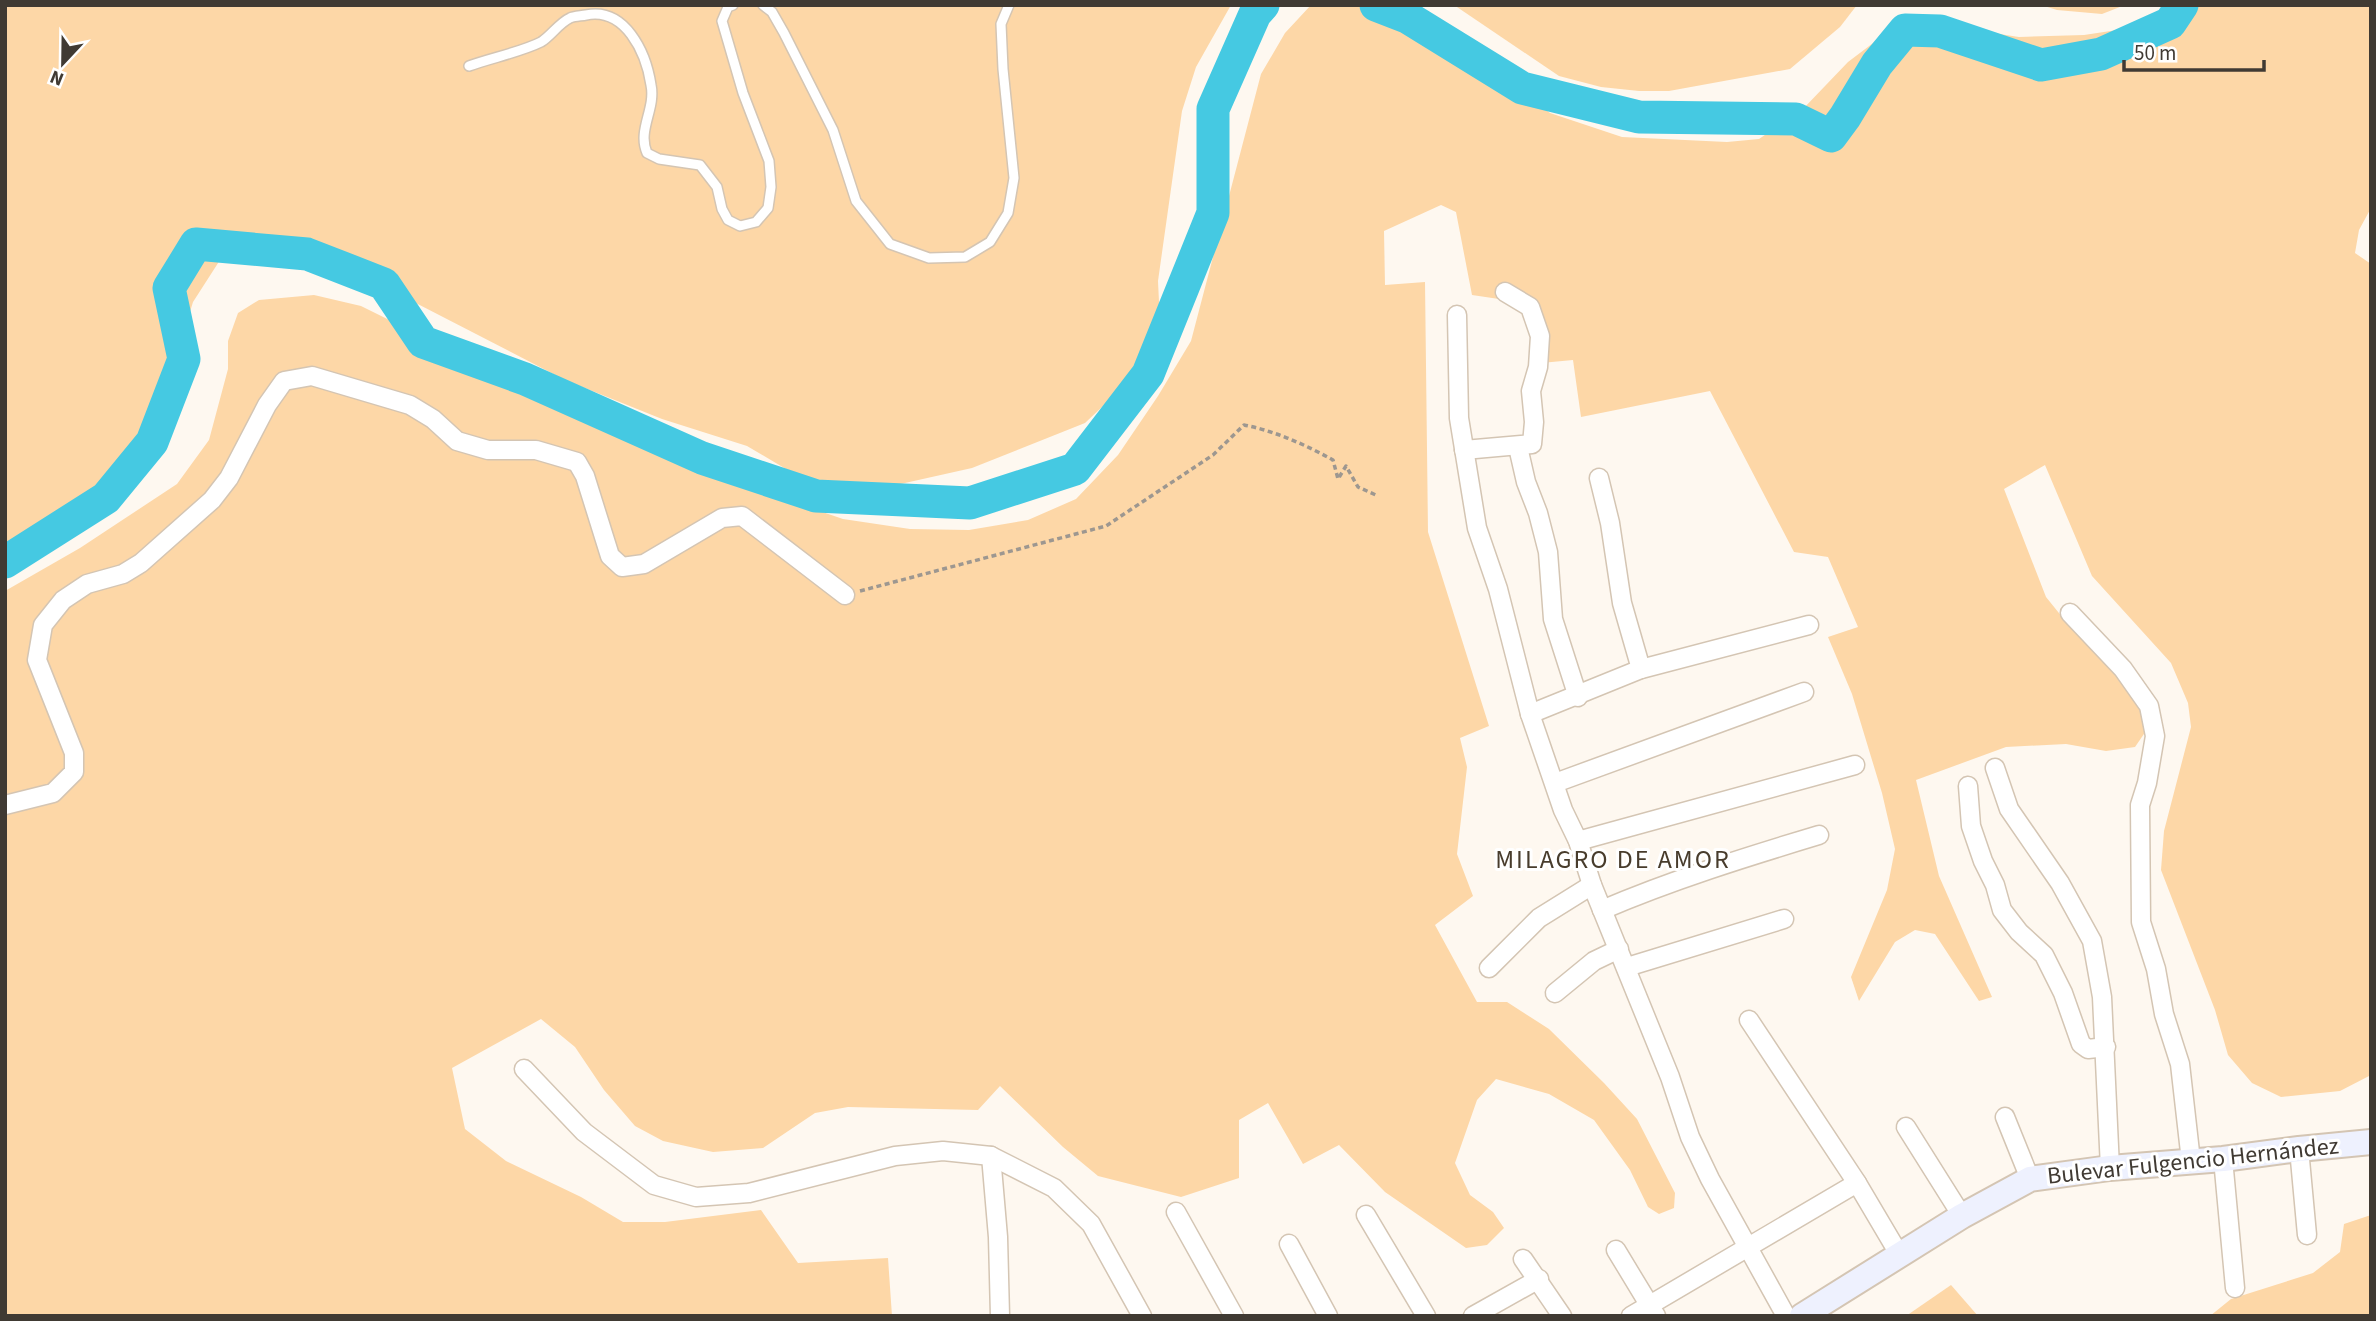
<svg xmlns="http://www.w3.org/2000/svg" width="2376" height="1321" font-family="'Source Sans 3',sans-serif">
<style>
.green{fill:#fdd7a7}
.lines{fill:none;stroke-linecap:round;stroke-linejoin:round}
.river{stroke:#45c9e2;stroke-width:33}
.lane-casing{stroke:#d4c5b3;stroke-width:12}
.street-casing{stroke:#d4c5b3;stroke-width:21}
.secondary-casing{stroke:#d4c5b3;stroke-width:28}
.path{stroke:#9d9790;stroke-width:3.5;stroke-dasharray:5 3.5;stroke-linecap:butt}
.lane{stroke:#fff;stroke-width:9}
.street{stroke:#fff;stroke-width:18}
.secondary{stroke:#eef1fe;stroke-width:24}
.labels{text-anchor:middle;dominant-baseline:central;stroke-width:6;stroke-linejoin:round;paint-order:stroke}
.street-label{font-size:24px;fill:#403a33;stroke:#fff}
.neighbourhood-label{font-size:26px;letter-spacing:2px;fill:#483c2c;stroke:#fff}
</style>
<rect width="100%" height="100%" fill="#fef8f0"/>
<g class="green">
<polygon points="5,5 1231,5 1196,67 1182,111 1158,281 1160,323 1153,359 1085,423 972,468 887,487 850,490 791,472 747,446 662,419 565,380 408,299 382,278 346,256 306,242 251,239 220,260 193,302 177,354 168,431 147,454 92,496 57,513 5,545"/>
<polygon points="1311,5 1362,5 1472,62 1518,89 1550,113 1622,137 1727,142 1759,139 1802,110 1848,62 1889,31 1960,28 2019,37 2084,35 2150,25 2184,5 2371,5 2371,208 2359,230 2355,253 2371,264 2371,1075 2340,1091 2281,1097 2252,1083 2228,1055 2215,1010 2161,870 2164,831 2191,727 2188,703 2171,663 2092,576 2045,465 2004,489 2046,597 2067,623 2105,657 2139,706 2146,731 2135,747 2106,751 2066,744 2006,747 1916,780 1939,876 1992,997 1979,1001 1935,934 1915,930 1895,942 1859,1001 1851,977 1887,890 1895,849 1882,793 1852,694 1828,637 1858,627 1828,557 1794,552 1710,391 1581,417 1573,360 1541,363 1533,304 1472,295 1456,212 1441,205 1384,231 1385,285 1425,282 1428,532 1489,726 1460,738 1467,767 1457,854 1473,896 1435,925 1477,1002 1507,1002 1549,1029 1604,1083 1637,1119 1675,1193 1674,1208 1659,1214 1648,1207 1630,1170 1594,1120 1549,1094 1496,1079 1477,1100 1455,1163 1470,1195 1493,1212 1504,1228 1487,1245 1466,1248 1385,1192 1339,1145 1303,1164 1268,1103 1239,1120 1239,1178 1181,1197 1098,1176 1063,1147 1000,1086 978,1110 848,1107 815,1113 763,1148 713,1152 663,1141 635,1126 604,1090 575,1047 541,1019 452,1068 465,1129 506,1161 581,1197 623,1222 665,1222 761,1210 798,1263 888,1258 892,1316 5,1316 5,591 80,548 177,484 209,440 228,369 228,341 238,313 259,300 314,295 361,306 583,416 709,463 796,503 843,519 910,529 969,530 1028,520 1076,499 1118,455 1158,396 1191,341 1261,74 1285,33"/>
<polygon points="1454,5 1857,5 1840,27 1790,69 1669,91 1639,91 1601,87 1559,76"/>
<polygon points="2041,5 2125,5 2102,14 2057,10"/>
<polygon points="2371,1215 2371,1316 2210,1316 2231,1299 2313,1273 2340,1252 2344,1224"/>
<polygon points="1951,1285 1978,1316 1906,1316"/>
</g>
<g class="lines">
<g class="river">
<polyline points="1376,5 1407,17 1522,88 1639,117 1796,119 1831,136 1845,117 1877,64 1905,30 1940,31 2041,65 2101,54 2170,23 2182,5"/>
<polyline points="5,562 106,498 152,442 184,359 169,288 196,244 307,254 384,284 423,342 525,379 702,458 816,496 970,503 1075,469 1148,374 1213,213 1213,109 1255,14 1263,5"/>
</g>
<defs>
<g id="lane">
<polyline points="763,5 772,12 784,33 833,130 856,201 890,244 929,258 965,257 990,242 1008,213 1014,178 1003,69 1001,24 1009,5"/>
<path d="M 469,66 C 491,58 521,52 541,42 C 551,36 559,23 570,18 C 574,16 581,16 586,15 C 625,7 646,52 651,85 C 656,109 637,130 647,153 L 659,159 L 700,165 L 717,187 L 722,209 L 728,220 L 740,226 L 756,222 L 768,208 L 771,187 L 769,161 L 743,93 L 722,21 L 728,7 L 733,5"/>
</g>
<g id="street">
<polyline points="1457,315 1459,418 1477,528 1498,589 1530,714 1563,810 1578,841 1592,885 1670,1077 1690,1137 1710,1179 1786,1316"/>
<polyline points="1518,447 1526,482 1538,513 1548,552 1553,619 1578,697"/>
<polyline points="1464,450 1532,444 1534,422 1531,391 1538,367 1540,336 1530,307 1505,292"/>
<polyline points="1599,478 1610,523 1622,603 1641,669"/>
<polyline points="2070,613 2123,669 2149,706 2155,736 2147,783 2140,805 2141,922 2156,969 2164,1014 2180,1064 2191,1161"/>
<polyline points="1530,714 1641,669 1809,625"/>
<polyline points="1995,768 2009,809 2060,883 2092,941 2102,997 2110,1168"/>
<polyline points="1555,783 1804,692"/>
<polyline points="1968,786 1971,826 1983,861 1995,885 2002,910 2019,932 2044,955 2063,993 2081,1044 2088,1049 2106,1047"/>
<polyline points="5,805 53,793 74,772 74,753 37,660 43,625 63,600 87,584 123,574 141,563 212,500 229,478 267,405 284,381 312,376 410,405 433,419 457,441 488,450 536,450 577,462 585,476 610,556 622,567 644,564 722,518 742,516 845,595"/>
<polyline points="1578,841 1855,765"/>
<path d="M 1602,910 C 1672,880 1746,857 1819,835"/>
<polyline points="1627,967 1784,919"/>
<polyline points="1489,968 1539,918 1592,885"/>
<polyline points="1555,993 1594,961 1619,949"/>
<polyline points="1749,1020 1857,1183 1899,1254"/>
<polyline points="524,1069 584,1132 654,1185 696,1197 749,1193 895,1156 943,1151 991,1156 1054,1188 1091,1224 1142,1316"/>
<polyline points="2005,1117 2030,1179"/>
<polyline points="1906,1127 1962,1216"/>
<polyline points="2299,1149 2307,1235"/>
<polyline points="991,1156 998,1237 1000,1316"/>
<polyline points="2223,1159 2235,1288"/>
<polyline points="1176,1212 1234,1316"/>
<polyline points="1366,1215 1426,1316"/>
<polyline points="1289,1244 1328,1316"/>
<polyline points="1616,1250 1656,1316"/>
<polyline points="1523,1259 1562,1316"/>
<polyline points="1473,1316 1539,1279"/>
<polyline points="1631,1316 1857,1183"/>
</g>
<polyline id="secondary" points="1802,1316 1962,1216 2030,1179 2110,1168 2223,1159 2299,1149 2371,1142"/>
</defs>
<use href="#lane" class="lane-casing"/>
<use href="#street" class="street-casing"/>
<use href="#secondary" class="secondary-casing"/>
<path class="path" d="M 860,591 L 1106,526 L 1213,455 L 1244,425 C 1275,431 1306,445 1333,460 L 1338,479 L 1346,466 L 1358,487 L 1378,496"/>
<use href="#lane" class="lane"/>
<use href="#street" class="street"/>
<use href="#secondary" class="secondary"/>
</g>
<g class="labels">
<g class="street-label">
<text transform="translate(2193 1161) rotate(-6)">Bulevar Fulgencio Hernández</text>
</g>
<g class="neighbourhood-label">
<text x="1613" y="859">MILAGRO DE AMOR</text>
</g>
</g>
<rect width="2376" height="1321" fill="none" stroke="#403a33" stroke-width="14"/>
<g transform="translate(63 63) rotate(202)" stroke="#ffffff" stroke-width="5" paint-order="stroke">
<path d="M0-5L12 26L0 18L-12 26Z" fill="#403a33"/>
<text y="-10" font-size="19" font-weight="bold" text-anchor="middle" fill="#403a33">N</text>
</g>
<path d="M2124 60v10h140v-10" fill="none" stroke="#403a33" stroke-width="3.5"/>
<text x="2134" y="60" font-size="21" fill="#403a33" stroke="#ffffff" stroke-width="5" paint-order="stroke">50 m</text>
</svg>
